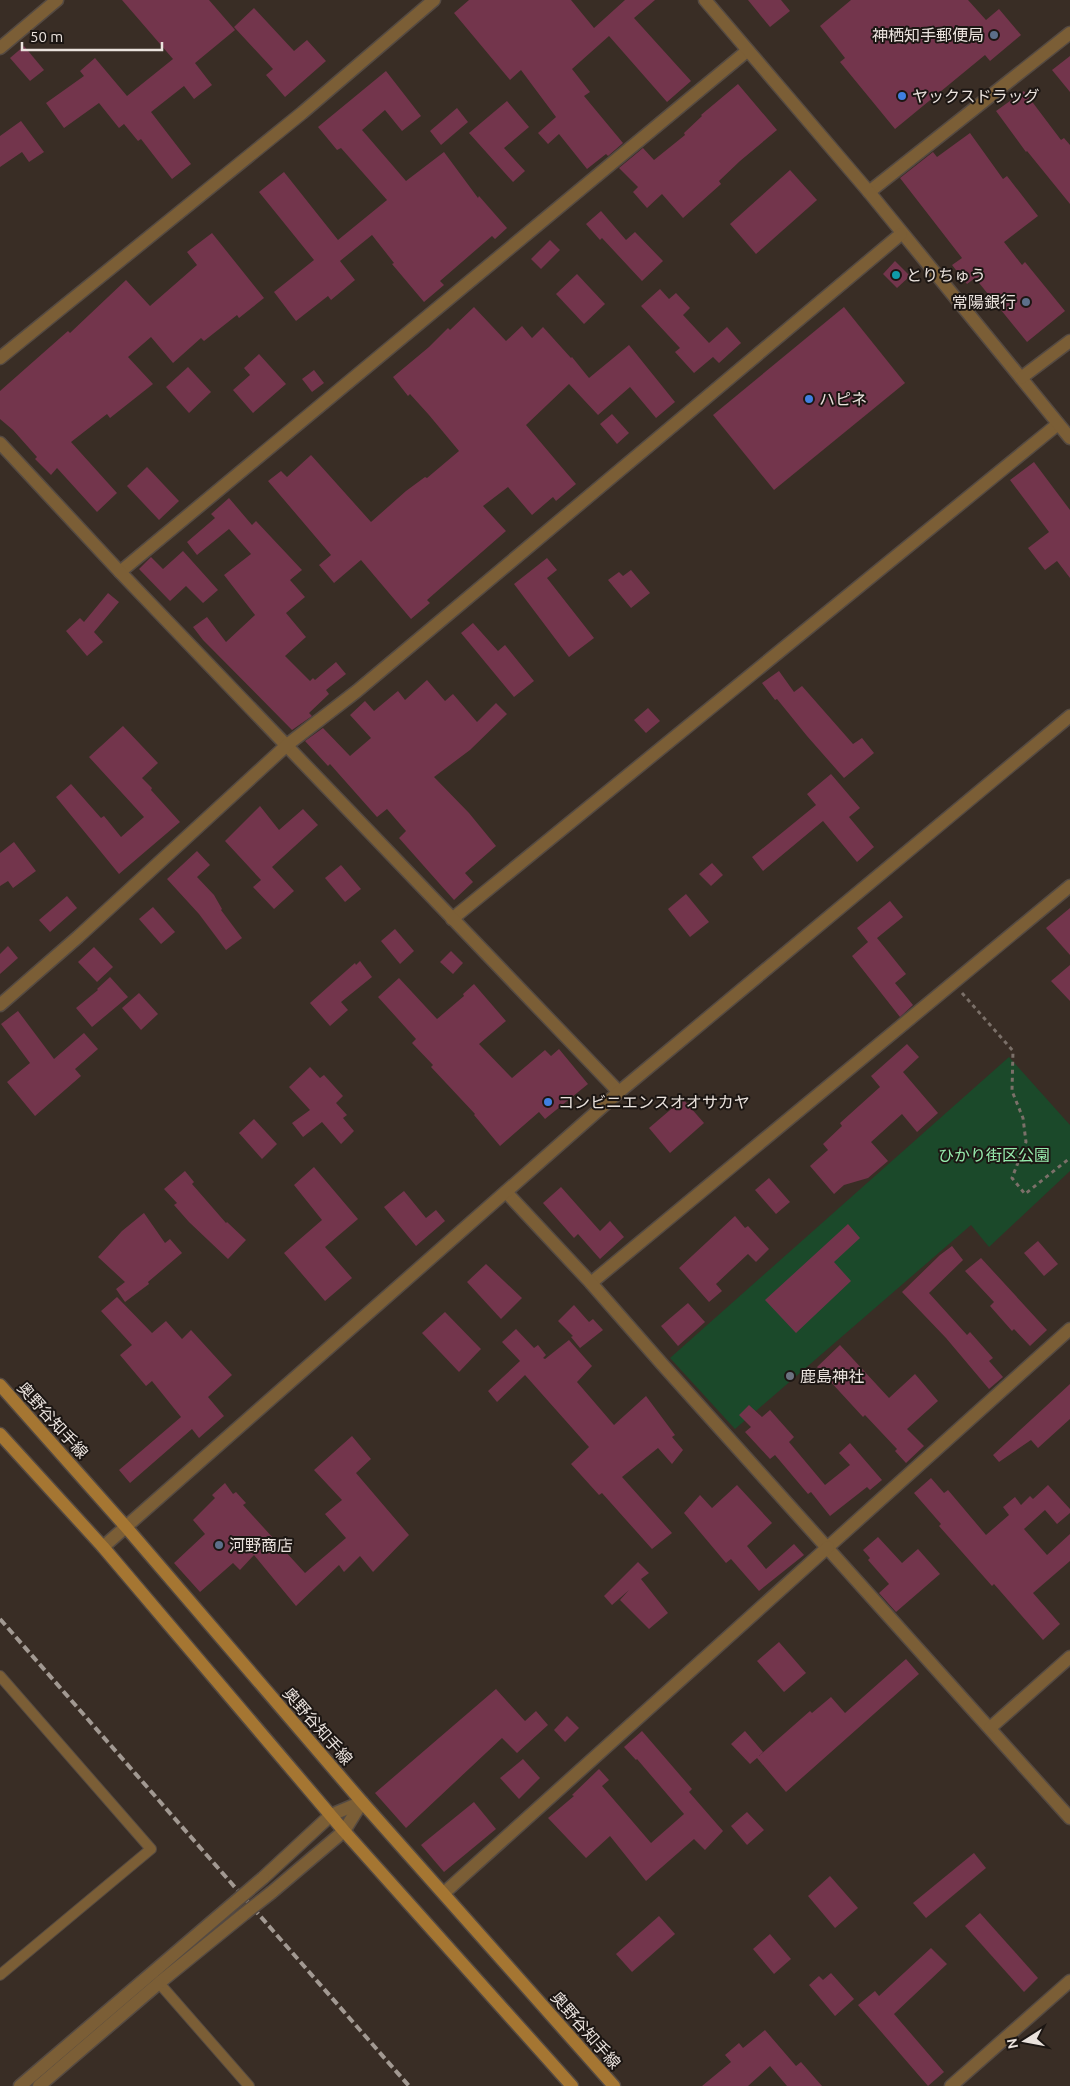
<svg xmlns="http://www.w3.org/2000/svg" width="1070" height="2086" font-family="Ubuntu,'Noto Sans JP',sans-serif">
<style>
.green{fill:#1b492a}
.building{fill:#73354c}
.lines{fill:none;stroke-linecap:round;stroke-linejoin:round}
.service-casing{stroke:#554a42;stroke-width:12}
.minor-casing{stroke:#554a42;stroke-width:15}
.tertiary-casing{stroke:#554a42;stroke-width:15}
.secondary-casing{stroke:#554a42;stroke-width:15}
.path{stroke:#7b7069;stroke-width:3;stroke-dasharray:4 4;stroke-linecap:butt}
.service{stroke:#7b5e36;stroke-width:10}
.minor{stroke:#7b5e36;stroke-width:12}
.tertiary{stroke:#7b5e36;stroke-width:12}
.secondary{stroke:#a57632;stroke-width:12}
.rail{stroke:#a29992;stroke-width:4;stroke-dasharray:8 4;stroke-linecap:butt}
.tertiary-bridge-casing{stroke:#554a42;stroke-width:15;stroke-linecap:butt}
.tertiary-bridge{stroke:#7b5e36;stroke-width:12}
.service-dot{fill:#5c6f8a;stroke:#1c1613;stroke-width:2}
.shop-dot{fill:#3f7fe0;stroke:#1c1613;stroke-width:2}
.culture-dot{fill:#0f9aa8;stroke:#1c1613;stroke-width:2}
.worship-dot{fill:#6b7280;stroke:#1c1613;stroke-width:2}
.labels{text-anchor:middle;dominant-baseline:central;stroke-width:4;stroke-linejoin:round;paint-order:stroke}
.poi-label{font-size:16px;fill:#eae2dd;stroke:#1c1613;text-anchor:start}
.park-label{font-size:16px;fill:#97ecad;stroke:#1c1613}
.street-label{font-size:16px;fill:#eae2dd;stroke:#1c1613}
</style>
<rect width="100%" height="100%" fill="#392d25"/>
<polygon class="green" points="1009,1057 1070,1125 1070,1171 989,1247 971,1225 735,1429 670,1358"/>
<g class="building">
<polygon points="122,0 209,0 235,30 195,63 212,85 194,99 184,86 151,112 191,164 172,179 141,139 138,141 124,124 119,128 99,103 64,128 46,103 84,76 80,71 95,58 127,96 173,59"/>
<polygon points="469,0 571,0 594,28 625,0 655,0 634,18 691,81 667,102 609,36 572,69 590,92 584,96 623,143 608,156 606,154 587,169 559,134 548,144 538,133 556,117 521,70 510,80 454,13"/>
<polygon points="748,0 781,0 790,11 770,27"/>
<polygon points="851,0 968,0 986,20 999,9 1021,35 990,61 985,55 895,129 840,62 845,58 820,26"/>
<polygon points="254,8 294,51 307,40 326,61 285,97 266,75 273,69 234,27"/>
<polygon points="24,46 44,70 30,81 10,58"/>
<polygon points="1070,56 1070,92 1052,70"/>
<polygon points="386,71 421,116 402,131 385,110 362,130 406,181 444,152 478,198 479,196 507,228 495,239 492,236 440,281 444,285 424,302 392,264 394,263 372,235 340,261 355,280 331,300 328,296 296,321 274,292 314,260 259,192 284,172 338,240 387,200 341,148 337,150 318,127"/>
<polygon points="738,84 777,130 740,161 719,181 721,184 683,218 662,194 647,208 633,192 638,187 619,168 643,148 654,160 685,135 684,133 702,116 701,115"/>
<polygon points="1024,91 1061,140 1064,138 1070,145 1070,204 1027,151 1026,152 996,111"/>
<polygon points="507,101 529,127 504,148 525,171 513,182 469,133"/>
<polygon points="457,108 468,122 441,145 430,131"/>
<polygon points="21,121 44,152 29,162 22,152 0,167 0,136"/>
<polygon points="970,133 1003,179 1007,176 1038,216 1004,242 1022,265 1025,262 1065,311 1027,342 975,278 967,284 952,265 962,258 900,178 933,152 937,157"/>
<polygon points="790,170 817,200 756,254 730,224"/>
<polygon points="601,211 626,240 635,232 663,261 642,281 602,238 600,240 586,224"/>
<polygon points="212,233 264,298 239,318 237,315 204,341 201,338 173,363 151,337 128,357 153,384 110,418 107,414 71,442 117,493 97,512 57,468 51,475 35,459 37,457 13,430 0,419 0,391 68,331 70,333 126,280 150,306 197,265 187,252"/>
<polygon points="550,240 560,250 541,269 531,259"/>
<polygon points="895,261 910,276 897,288 883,274"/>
<polygon points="577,274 605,304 584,324 556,294"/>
<polygon points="660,289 669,299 676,293 690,308 683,315 709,343 727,327 741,343 719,363 713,357 694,373 675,352 680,348 641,306"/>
<polygon points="474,307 506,341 522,326 532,338 543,327 571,358 572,357 589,378 629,345 675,402 656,418 630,387 598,415 569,384 526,425 576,484 556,501 553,497 532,515 508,487 483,506 506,531 427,600 430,603 411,619 361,560 334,583 319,565 331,555 268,481 281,471 287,477 311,455 371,522 406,491 425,477 427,478 459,451 429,415 410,394 408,396 393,377 429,347 448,328 450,330"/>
<polygon points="844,307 905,383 774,490 713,415"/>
<polygon points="259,354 286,384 253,413 233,390 250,375 244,368"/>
<polygon points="188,367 211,392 189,413 166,387"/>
<polygon points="314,370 324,383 312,392 302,379"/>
<polygon points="612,414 629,433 617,444 600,424"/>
<polygon points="1034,462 1070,510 1070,578 1057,561 1045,570 1028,548 1049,532 1010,480"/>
<polygon points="147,467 179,501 159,520 127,486"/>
<polygon points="229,498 252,525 256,521 302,570 290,580 305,597 286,613 306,637 285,656 310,681 313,678 315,680 336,662 346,674 326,690 329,694 309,713 312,716 292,730 203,640 193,627 207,617 226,642 255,615 224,575 251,554 229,529 197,555 187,542 215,518 211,514"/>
<polygon points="183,551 218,590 203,603 186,586 170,601 139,569 151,557 163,569"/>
<polygon points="547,558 557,570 547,578 594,638 569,657 514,584"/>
<polygon points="631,570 650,593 631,608 608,580 619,572 623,576"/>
<polygon points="108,593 119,602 94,632 103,642 87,656 66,631 80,618 84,622"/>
<polygon points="473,623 498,651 505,645 534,681 514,697 461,633"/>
<polygon points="779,671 794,692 802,686 853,744 862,738 874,753 844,778 807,736 777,699 775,700 762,683"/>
<polygon points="427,680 445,701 453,694 477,722 496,703 507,714 470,750 434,777 469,813 496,846 465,873 473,882 454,900 399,838 406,831 387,809 377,817 330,764 328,766 305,741 323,728 350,756 371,738 350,715 365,701 374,711 398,691 405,700"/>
<polygon points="648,708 660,721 646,733 634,720"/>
<polygon points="123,726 158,763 142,778 152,788 151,790 180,822 119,874 56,797 71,784 101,818 104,816 121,837 144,817 89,757"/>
<polygon points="831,774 860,808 849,817 874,847 857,862 823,821 763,871 752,857 816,805 807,794"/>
<polygon points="260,806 279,830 303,809 318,825 272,867 294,891 274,909 253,887 261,880 225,841"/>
<polygon points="14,842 36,871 13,888 8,881 0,886 0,853"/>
<polygon points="197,851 210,865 197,877 214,895 222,909 221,910 242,938 226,950 199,914 167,879"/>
<polygon points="712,863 723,875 711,886 699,874"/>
<polygon points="341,865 361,889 345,902 325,878"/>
<polygon points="686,894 709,922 690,937 668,909"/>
<polygon points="67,896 77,908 50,932 39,920"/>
<polygon points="890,901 903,917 877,938 906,974 895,983 913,1005 900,1017 852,956 868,942 857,928"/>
<polygon points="153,907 175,932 161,944 139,919"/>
<polygon points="1070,908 1070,955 1046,928"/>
<polygon points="395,929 414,951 400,964 381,941"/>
<polygon points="8,946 18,958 0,974 0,954"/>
<polygon points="94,947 113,967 97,982 78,962"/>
<polygon points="451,951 463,963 453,974 440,962"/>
<polygon points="360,961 372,977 341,1002 348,1010 330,1026 310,1003 355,963 356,965"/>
<polygon points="1070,965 1070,1001 1051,981"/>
<polygon points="110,977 128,997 92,1027 76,1008 98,990 97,989"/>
<polygon points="399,978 437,1019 464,996 463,994 474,984 506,1021 479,1044 512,1078 545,1050 551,1056 559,1049 588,1084 545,1119 539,1112 500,1146 474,1115 475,1114 431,1067 433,1065 412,1043 416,1039 378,997"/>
<polygon points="139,993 158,1014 141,1030 122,1008"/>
<polygon points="18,1011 54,1059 84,1033 98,1049 75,1069 81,1076 35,1116 7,1082 30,1063 1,1024"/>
<polygon points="907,1044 919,1057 903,1072 938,1113 917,1132 902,1114 871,1142 888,1161 868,1178 844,1185 834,1194 810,1166 828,1150 823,1144 842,1126 840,1123 880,1087 871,1076"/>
<polygon points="310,1067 320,1078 324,1075 343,1096 336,1103 347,1115 343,1118 354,1131 341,1144 322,1122 303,1137 292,1123 310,1110 289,1087"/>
<polygon points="683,1099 704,1123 670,1153 649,1128"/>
<polygon points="254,1119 277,1144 262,1159 239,1133"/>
<polygon points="314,1167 358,1219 325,1247 352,1278 325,1301 284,1253 322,1220 294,1185"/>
<polygon points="185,1171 194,1182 192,1184 226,1223 227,1222 246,1240 228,1259 189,1222 174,1205 177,1203 164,1189"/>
<polygon points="769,1178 790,1202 776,1214 755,1190"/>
<polygon points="561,1187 600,1231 610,1221 624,1237 600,1259 578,1234 574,1238 543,1203"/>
<polygon points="404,1191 426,1218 436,1210 445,1221 416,1246 384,1207"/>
<polygon points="144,1213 165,1243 170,1239 182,1253 148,1282 149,1284 125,1302 116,1289 125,1282 98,1257 122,1231"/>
<polygon points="735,1216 745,1228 748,1226 769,1249 756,1262 748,1254 716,1284 722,1291 709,1302 679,1268"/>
<polygon points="848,1224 860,1238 834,1262 851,1281 796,1333 765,1300"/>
<polygon points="1038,1241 1058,1264 1044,1276 1024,1253"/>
<polygon points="952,1246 963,1260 929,1293 967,1335 970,1332 993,1358 989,1361 1003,1377 989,1389 946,1338 902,1292 940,1255"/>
<polygon points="981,1258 1047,1330 1030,1346 1014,1329 1012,1331 990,1306 994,1302 965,1271"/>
<polygon points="486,1264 522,1298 501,1319 467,1282"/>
<polygon points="117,1297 152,1333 166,1321 182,1339 191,1330 232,1375 208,1397 224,1416 199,1438 192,1429 130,1483 119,1470 181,1417 152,1381 146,1386 120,1355 132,1345 101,1311"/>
<polygon points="688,1303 705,1322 678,1346 661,1326"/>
<polygon points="574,1305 589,1322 593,1319 603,1330 580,1348 571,1337 573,1336 558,1321"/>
<polygon points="445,1312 481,1349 459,1372 422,1333"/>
<polygon points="516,1329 534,1348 538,1345 546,1355 543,1358 545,1359 569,1340 592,1366 577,1382 614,1425 646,1396 675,1435 672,1437 683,1450 672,1464 658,1448 622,1477 672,1533 652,1549 602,1493 599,1495 571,1464 589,1447 525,1375 497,1402 488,1391 520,1361 502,1342"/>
<polygon points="840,1345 889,1398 915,1374 938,1401 907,1429 924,1446 906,1463 895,1451 897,1449 865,1415 863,1417 817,1367"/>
<polygon points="1070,1384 1070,1419 1038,1448 1031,1440 999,1462 993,1455"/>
<polygon points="749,1405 762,1417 770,1410 794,1437 789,1442 825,1485 850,1465 839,1453 850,1443 882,1480 870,1490 867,1487 830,1516 811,1492 808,1494 775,1455 770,1459 745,1432 751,1427 739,1415"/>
<polygon points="352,1436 371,1459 356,1473 409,1535 373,1572 360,1556 344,1572 339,1565 296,1606 254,1555 240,1570 233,1563 200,1592 174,1563 205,1534 193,1520 215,1498 212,1495 225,1483 233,1494 236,1492 246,1503 243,1505 305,1573 346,1538 325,1514 342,1500 314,1470"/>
<polygon points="931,1478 944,1493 948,1490 986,1535 1009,1515 1003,1507 1015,1497 1021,1505 1030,1496 1033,1499 1048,1485 1070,1509 1070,1513 1057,1524 1045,1510 1024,1529 1047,1555 1070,1534 1070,1561 1033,1593 1060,1624 1043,1640 994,1584 992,1586 939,1526 941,1524 914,1493"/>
<polygon points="737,1485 772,1523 747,1546 766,1569 794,1544 804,1555 759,1591 731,1559 726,1563 684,1513 700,1495 712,1508"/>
<polygon points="878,1537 902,1563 918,1549 940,1574 896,1612 879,1593 889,1584 868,1560 870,1558 863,1550"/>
<polygon points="638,1562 649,1573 641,1579 668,1613 649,1629 620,1600 629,1590 612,1605 604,1596"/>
<polygon points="779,1642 806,1673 784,1692 757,1661"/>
<polygon points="906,1659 919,1674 786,1792 757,1758 750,1764 731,1744 745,1731 763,1752 759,1756 810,1711 812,1713 831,1697 845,1713"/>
<polygon points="496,1689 525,1721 536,1711 548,1725 517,1753 502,1738 406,1828 375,1793"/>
<polygon points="567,1716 579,1728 565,1742 554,1730"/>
<polygon points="642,1731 692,1789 689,1792 723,1831 705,1850 694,1839 646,1881 610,1836 586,1858 548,1818 574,1796 572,1795 599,1769 609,1780 602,1786 651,1843 684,1814 637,1759 636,1760 624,1747"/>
<polygon points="523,1759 540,1778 519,1799 500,1778"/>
<polygon points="474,1802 496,1829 444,1872 421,1845"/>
<polygon points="747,1812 764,1830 747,1845 731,1826"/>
<polygon points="974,1853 986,1868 926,1918 913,1903"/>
<polygon points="830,1876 858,1908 835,1928 808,1896"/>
<polygon points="980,1913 1038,1978 1024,1992 965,1926"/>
<polygon points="659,1916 675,1934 632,1972 616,1954"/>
<polygon points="770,1934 791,1959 774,1974 753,1949"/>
<polygon points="931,1948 947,1964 894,2014 944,2072 928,2086 858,2005 875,1991 879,1996"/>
<polygon points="831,1973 854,1999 835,2016 809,1985 819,1976 823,1980"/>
<polygon points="765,2030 796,2066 801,2062 822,2086 787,2086 770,2066 748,2086 702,2086 731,2062 725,2055 739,2043 743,2048"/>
</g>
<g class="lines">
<defs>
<g id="service">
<polyline points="0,1676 151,1849 0,1975"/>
<polyline points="159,1983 249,2086"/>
</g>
<g id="minor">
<polyline points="0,48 57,0"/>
<polyline points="869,192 1070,33"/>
<polyline points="120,572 747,51"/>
<polyline points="452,919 1058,424"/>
<polyline points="591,1283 1070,886"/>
<polyline points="828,1547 1070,1329"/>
</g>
<g id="tertiary">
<polyline points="705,0 869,192 1070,438"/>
<polyline points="0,358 302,113 434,0"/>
<polyline points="1021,378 1070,341"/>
<polyline points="0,443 120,572 619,1092"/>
<polyline points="0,1005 78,937 287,745 357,691 901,234"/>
<polyline points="506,1192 591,1283 662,1364 1070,1818"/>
<polyline points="103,1547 619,1092 1070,716"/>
<polyline points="990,1728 1070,1657"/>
<polyline points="263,1878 331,1815 362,1802"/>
<polyline points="272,1892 344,1831 362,1802"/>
<polyline points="444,1893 828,1547"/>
<polyline points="20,2086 235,1902"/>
<polyline points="39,2086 159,1983 244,1914"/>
<polyline points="951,2086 1070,1981"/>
</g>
<g id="secondary">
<polyline points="0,1385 126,1527 362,1802 614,2086"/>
<polyline points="0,1434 103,1547 344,1831 572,2086"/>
</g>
</defs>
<use href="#service" class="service-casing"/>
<use href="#minor" class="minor-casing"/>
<use href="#tertiary" class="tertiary-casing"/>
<use href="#secondary" class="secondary-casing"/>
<polyline class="path" points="962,993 1013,1051 1012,1091 1023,1118 1026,1142 1012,1178 1025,1194 1070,1158"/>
<use href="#service" class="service"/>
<use href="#minor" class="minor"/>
<use href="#tertiary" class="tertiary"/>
<use href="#secondary" class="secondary"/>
<polyline class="rail" points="0,1619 409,2086"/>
<defs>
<g id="tertiary-bridge">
<polyline points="235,1902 263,1878"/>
<polyline points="244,1914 272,1892"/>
</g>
</defs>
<use href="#tertiary-bridge" class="tertiary-bridge-casing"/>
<use href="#tertiary-bridge" class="tertiary-bridge"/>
</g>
<g class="service-dot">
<circle cx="994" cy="35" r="5"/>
<circle cx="1026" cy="302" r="5"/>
<circle cx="219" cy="1545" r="5"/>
</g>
<g class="shop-dot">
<circle cx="902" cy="96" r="5"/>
<circle cx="809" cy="399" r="5"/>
<circle cx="548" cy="1102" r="5"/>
</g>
<circle class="culture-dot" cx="896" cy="275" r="5"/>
<circle class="worship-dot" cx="790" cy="1376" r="5"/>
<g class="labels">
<g class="poi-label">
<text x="984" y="35" text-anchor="end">神栖知手郵便局</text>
<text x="912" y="96">ヤックスドラッグ</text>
<text x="906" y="275">とりちゅう</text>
<text x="1016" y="302" text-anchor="end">常陽銀行</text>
<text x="819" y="399">ハピネ</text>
<text x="558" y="1102">コンビニエンスオオサカヤ</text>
<text x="800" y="1376">鹿島神社</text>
<text x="229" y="1545">河野商店</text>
</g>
<g class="park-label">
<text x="994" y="1155">ひかり街区公園</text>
</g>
<g class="street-label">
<text transform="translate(53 1420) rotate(48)">奥野谷知手線</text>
<text transform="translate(318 1726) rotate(49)">奥野谷知手線</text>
<text transform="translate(586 2030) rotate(49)">奥野谷知手線</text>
</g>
</g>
<g transform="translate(1025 2041) rotate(259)" stroke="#1c1613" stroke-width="4" paint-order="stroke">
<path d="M0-4L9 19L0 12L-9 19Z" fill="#eae2dd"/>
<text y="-8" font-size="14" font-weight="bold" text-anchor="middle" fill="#eae2dd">N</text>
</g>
<path d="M22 42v8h140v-8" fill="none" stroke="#eae2dd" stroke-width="2.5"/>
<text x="30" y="42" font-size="15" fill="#eae2dd" stroke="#1c1613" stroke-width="4" paint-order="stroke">50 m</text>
</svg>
